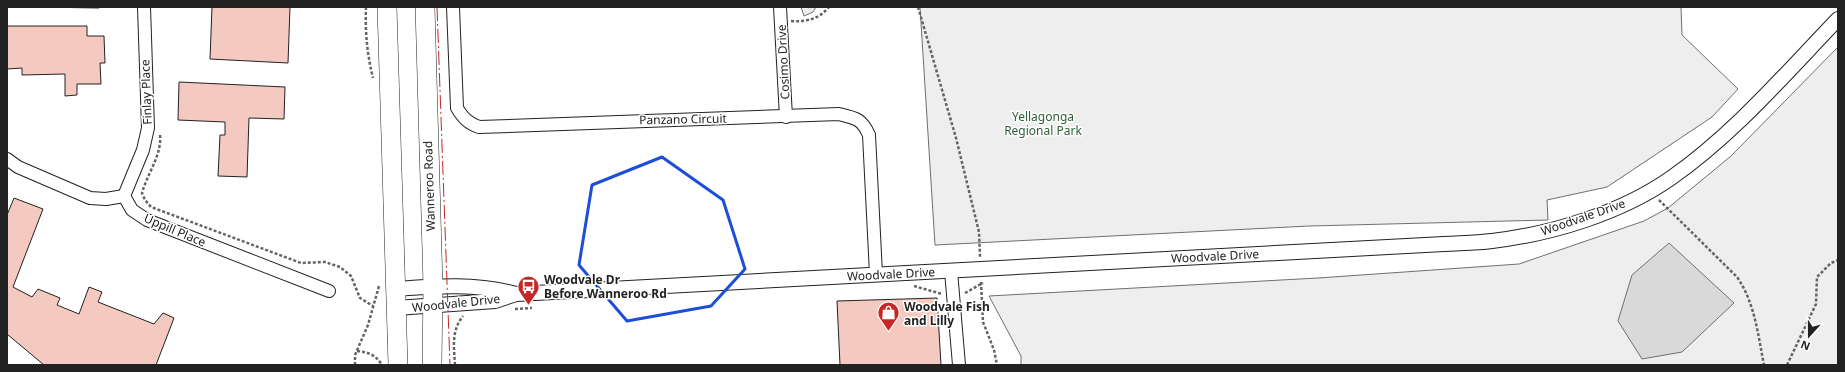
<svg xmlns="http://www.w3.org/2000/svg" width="1845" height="372" font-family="'Noto Sans',sans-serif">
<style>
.green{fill:#eee;stroke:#6f6f6f}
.water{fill:#d9d9d9;stroke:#6f6f6f}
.building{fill:#f3c9c0;stroke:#222}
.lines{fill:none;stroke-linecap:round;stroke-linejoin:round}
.minor-casing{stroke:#222;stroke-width:14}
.tertiary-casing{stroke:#222;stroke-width:16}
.trunk-casing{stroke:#222;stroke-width:20}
.path{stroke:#646464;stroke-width:2.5;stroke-dasharray:3 2;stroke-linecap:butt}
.minor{stroke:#fff;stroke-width:12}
.tertiary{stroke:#fff;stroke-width:14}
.trunk{stroke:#fff;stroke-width:19}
.power{stroke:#c62828;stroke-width:1;stroke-dasharray:14 3 2 3;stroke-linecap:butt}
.marked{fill:none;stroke:#1d4ed8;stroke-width:3;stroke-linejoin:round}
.labels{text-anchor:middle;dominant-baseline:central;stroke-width:3;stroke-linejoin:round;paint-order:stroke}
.street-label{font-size:12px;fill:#222;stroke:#fff}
.park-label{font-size:12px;fill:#2f5e38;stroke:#fff}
.poi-label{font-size:12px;font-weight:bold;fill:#222;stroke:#fff;text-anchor:start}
</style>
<rect width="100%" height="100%" fill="#fff"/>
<g class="green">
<polygon points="801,7 816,7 813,12 804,16"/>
<polygon points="920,7 1681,7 1682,35 1738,89 1712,117 1607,187 1547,200 1548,220 1309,226 935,245"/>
<polygon points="1838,47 1838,365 1021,365 1021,356 989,296 1318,278 1519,264 1644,221 1668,208 1731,156"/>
</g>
<polygon class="water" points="1669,243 1734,303 1682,352 1642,359 1618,321 1632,275"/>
<g class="building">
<polygon points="39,7 99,7 99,8"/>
<polygon points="212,7 290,7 288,63 210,59"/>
<polygon points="7,26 87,26 87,36 104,36 105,63 100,63 101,84 77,84 77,95 65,96 65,74 22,75 22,68 7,69"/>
<polygon points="179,82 285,87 284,119 249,118 247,177 218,176 220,135 225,135 225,122 178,120"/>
<polygon points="14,198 43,209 13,287 32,297 38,289 60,298 57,305 79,314 89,287 102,292 98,302 154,324 163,313 174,318 156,365 44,365 7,334 7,215"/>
<polygon points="937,298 941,365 840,365 837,301"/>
</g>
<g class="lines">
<defs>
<g id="minor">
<path d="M 453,7 L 457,108 C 463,118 468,123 479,127 L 839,114 C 856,118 862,119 869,135 L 876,274"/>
<polyline points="780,7 786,117"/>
<polyline points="7,159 18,167 90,198 106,199 124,196 132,210 147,220 329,291"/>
<polyline points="124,196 143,150 148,128 144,7"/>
<polyline points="951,271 959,365"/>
</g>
<g id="tertiary">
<path d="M 396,289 C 436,286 477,283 516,294"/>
<path d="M 396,308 L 495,301 L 516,294 L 1444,244 C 1460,243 1476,243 1492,241 C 1552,234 1621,213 1671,178 C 1734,134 1785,74 1838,19"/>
</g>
<g id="trunk">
<polyline points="387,7 398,365"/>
<polyline points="425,7 433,286 432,365"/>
</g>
</defs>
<use href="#minor" class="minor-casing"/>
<use href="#tertiary" class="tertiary-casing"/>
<use href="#trunk" class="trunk-casing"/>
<g class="path">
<path d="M 366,7 C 365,31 367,54 373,78"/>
<polyline points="918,7 956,138 979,232 980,257"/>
<path d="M 791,21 C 807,22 819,19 829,7"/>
<path d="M 160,135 C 162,155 147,174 142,193 L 145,200 L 151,207 L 301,263 L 325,262 L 340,267 L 351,276 L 360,298 L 373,306"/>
<path d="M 1659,200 L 1737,277 C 1755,303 1758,335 1764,365"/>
<polyline points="981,282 983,322 994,350 997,365"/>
<polyline points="914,286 942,294"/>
<polyline points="965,293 983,283"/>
<polyline points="515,309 532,308"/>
<path d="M 357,351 C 368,352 376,355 382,365"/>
<polyline points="355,365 355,355 368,325 379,286"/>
<path d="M 455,365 C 454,347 451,331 463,316"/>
<polyline points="1787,365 1816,304 1817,277 1831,263 1838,260"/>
</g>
<use href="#minor" class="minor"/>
<use href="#tertiary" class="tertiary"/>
<use href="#trunk" class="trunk"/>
<polyline class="power" points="437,7 450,365"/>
</g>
<path class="marked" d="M 662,157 L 723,200 L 745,269 L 711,306 L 627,321 L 579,265 L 592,185 Z"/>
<defs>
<symbol id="bus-pin" viewBox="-11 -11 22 30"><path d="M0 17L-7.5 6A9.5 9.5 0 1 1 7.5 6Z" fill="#c62828" stroke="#fff"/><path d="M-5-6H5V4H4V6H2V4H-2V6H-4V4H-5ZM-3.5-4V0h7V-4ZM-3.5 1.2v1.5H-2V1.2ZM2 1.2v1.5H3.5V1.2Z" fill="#fff"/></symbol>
<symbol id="shop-pin" viewBox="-11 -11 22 30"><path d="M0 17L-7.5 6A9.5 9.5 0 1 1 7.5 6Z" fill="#c62828" stroke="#fff"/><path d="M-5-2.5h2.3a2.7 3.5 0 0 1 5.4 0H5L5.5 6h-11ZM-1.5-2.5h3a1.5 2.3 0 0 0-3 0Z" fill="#fff"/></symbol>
</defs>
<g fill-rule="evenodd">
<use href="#bus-pin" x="516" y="274" width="25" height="34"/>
<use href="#shop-pin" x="876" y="300" width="25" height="34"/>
</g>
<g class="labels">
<g class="street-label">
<text transform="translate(783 62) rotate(-93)">Cosimo Drive</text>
<text transform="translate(146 92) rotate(-92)">Finlay Place</text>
<text transform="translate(683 119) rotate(-1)">Panzano Circuit</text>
<text transform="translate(429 186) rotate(-92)">Wanneroo Road</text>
<text transform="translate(1583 217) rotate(-19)">Woodvale Drive</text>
<text transform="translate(175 230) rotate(23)">Uppill Place</text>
<text transform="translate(1215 256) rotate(-3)">Woodvale Drive</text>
<text transform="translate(891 274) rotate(-3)">Woodvale Drive</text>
<text transform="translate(456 303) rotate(-6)">Woodvale Drive</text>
</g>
<g class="park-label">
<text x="1043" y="116">Yellagonga<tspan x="1043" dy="14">Regional Park</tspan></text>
</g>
<g class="poi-label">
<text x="544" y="279">Woodvale Dr<tspan x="544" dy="14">Before Wanneroo Rd</tspan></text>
<text x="904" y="306">Woodvale Fish<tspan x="904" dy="14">and Lilly</tspan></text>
</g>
</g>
<rect width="1845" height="372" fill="none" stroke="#222222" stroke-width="16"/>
<g transform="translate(1809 336) rotate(201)" stroke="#ffffff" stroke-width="3" paint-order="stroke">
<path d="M0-3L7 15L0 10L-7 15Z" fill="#222222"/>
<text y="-6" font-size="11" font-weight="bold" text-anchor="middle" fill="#222222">N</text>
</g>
</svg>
